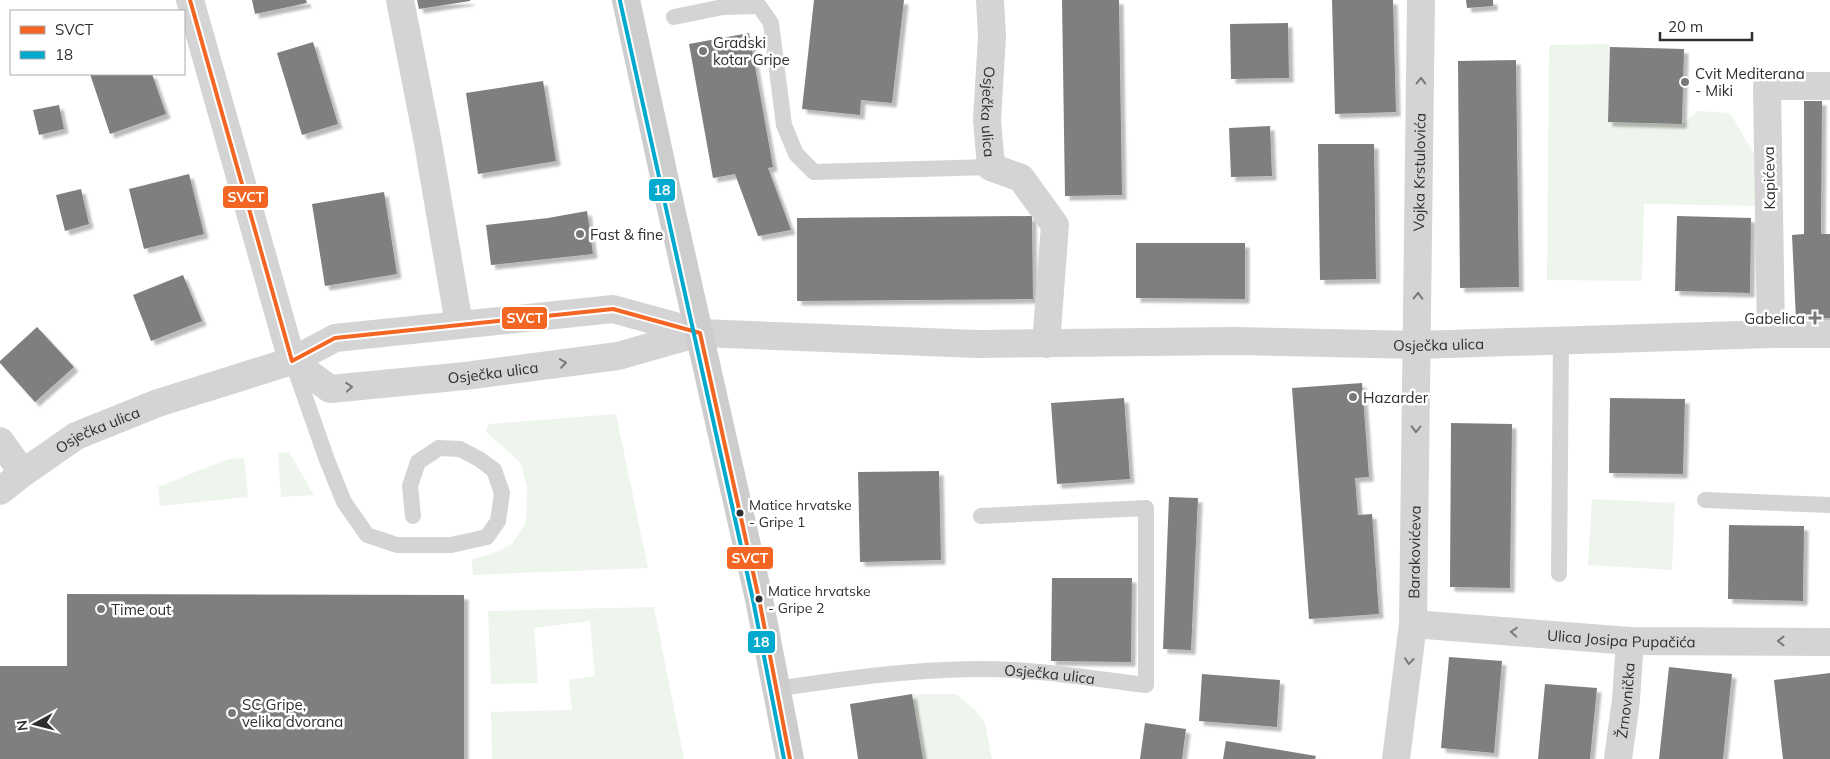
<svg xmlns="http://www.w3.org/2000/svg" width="1830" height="759" font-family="Mulish,sans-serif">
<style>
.green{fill:#eef5ec}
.building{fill:#7f7f7f;filter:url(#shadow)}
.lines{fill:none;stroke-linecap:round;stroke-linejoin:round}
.lane{stroke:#d4d4d4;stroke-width:16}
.street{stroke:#d4d4d4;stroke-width:28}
.secondary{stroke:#cdcdcd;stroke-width:28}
.bus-1-casing{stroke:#fff;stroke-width:8}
.bus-2-casing{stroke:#fff;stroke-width:8}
.bus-1{stroke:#f26522;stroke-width:4}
.bus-2{stroke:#00a9ce;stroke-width:4}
.oneway{stroke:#797979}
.poi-dot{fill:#787878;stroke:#fff;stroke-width:2}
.bus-dot{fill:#2f2f2f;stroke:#fff;stroke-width:2}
.labels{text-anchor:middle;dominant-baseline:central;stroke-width:5;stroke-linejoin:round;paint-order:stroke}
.bus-label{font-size:14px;fill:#2f2f2f;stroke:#fff;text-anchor:start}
.poi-label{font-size:15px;fill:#2f2f2f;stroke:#fff;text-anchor:start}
.street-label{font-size:15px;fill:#2f2f2f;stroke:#fff}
.line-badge{stroke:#fff;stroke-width:2}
.badge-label{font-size:14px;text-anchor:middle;font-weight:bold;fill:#fff}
</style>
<defs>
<filter id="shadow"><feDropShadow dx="4.5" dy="4.5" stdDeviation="1" flood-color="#0004"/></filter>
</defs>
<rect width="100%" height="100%" fill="#fff"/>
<g class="green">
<polygon points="1608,44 1610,47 1608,122 1682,124 1698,111 1730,113 1761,166 1761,206 1644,204 1642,281 1547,280 1549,45"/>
<polygon points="616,414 648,568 473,575 472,559 492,554 512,544 526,522 527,488 521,463 486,432 488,424"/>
<polygon points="289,452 314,495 281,497 278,453"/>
<polygon points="244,458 248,497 160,506 158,487 228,459"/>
<polygon points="1592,499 1675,503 1672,570 1588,565"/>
<polygon points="654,607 684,759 492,759 491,712 572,710 569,680 595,676 590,621 534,628 538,683 491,684 488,611"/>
<polygon points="912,694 956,694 974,709 985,723 992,759 923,759"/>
</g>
<g class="building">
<polygon points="252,0 306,0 307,3 255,14"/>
<polygon points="417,0 470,0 470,1 419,9"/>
<polygon points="814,0 904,0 892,103 861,100 860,115 802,109"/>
<polygon points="1062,0 1119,0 1122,195 1065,196"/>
<polygon points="1332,0 1393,0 1396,112 1335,114"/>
<polygon points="1466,0 1493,0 1493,6 1467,8"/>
<polygon points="1288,23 1289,78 1231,79 1230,24"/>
<polygon points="749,33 773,167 768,168 791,230 758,236 735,174 713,178 689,44"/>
<polygon points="313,42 338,124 302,135 277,53"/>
<polygon points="1610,47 1684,49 1682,124 1608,122"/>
<polygon points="1516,60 1519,287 1460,288 1458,61"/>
<polygon points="90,74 152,74 166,114 110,134"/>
<polygon points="543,81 556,161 478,174 466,93"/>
<polygon points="1804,101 1822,101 1821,234 1830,234 1830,318 1796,320 1792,235 1804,234"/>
<polygon points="59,105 64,129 39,135 33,110"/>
<polygon points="1270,126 1272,176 1231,177 1229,128"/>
<polygon points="1318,144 1374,144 1376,279 1320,280"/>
<polygon points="189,174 204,234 144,249 129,189"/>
<polygon points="81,189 89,224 65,231 56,195"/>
<polygon points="384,192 397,274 325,286 312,204"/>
<polygon points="587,211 593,254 491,265 486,225 548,218"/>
<polygon points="1032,216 1033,299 797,301 797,218"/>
<polygon points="1677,216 1751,218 1750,293 1675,291"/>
<polygon points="1136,243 1245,243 1245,299 1136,298"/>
<polygon points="183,275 202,321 151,341 133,295"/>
<polygon points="37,327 74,367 35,402 0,363 0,361"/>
<polygon points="1362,383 1369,477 1355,478 1358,515 1372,514 1379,614 1309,619 1292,388"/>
<polygon points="1124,398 1130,479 1057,484 1051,403"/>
<polygon points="1610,398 1685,399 1683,474 1609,473"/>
<polygon points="1451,423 1512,424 1510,588 1450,587"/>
<polygon points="939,471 941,560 860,562 858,472"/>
<polygon points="1169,497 1198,498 1191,650 1163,649"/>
<polygon points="1729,525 1804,526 1803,601 1728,599"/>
<polygon points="1052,578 1132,578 1131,662 1051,661"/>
<polygon points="67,594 464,595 464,759 0,759 0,666 67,666"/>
<polygon points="1449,657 1502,661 1494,753 1441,748"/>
<polygon points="1669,667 1732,674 1723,759 1659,759"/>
<polygon points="1830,673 1830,759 1783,759 1774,680"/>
<polygon points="1202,674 1280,680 1277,727 1199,721"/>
<polygon points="1545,684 1597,688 1590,759 1538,759"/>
<polygon points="912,694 923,759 858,759 850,704"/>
<polygon points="1145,723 1186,729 1182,759 1140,759"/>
<polygon points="1226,741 1316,756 1315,759 1223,759"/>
</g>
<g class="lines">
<g class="lane">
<polyline points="674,17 723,7 759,6 771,23 784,125 796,154 814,172 991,167"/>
<polyline points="293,363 327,460 344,502 367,535 397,545 451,545 487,537 498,521 502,493 494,470 479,459 460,449 439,448 418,462 410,486 413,516"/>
<polyline points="1705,500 1830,505"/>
<polyline points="1559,574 1561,340"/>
<path id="s1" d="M 776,689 C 841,679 906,670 972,669 C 1030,668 1089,678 1146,685 L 1146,508 L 981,516"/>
</g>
<g class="street">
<polyline points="190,0 292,361"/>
<polyline points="400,0 428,143 459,324"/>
<path id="s2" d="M 990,0 L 992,36 L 987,120 L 991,167 L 1021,178 L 1055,225 L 1046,344"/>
<polyline points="1771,334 1767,86 1830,86"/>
<path id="s3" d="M 292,361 L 330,389 L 465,376 L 618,356 L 699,333"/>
<polyline points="0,441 23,473"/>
<path id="s4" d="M 0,491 L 23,473 L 76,436 L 158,403 L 292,361 L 335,338 L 613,309 L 700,333 L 977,344 L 1235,341 L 1417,345 L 1771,334 L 1830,334"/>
<path id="s5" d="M 1413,624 L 1630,641 L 1830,642"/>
<path id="s6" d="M 1396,759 L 1413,624 L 1421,0"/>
<path id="s7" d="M 1618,759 L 1626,700 L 1630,641"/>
</g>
<polyline class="secondary" points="626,0 670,204 759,599 790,759"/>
<defs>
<polyline id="bus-1" points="190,0 292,361 335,338 613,309 700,333 759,599 790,759"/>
<polyline id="bus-2" points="620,1 753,600 784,759"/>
</defs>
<use href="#bus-1" class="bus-1-casing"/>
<use href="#bus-2" class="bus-2-casing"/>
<use href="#bus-1" class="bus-1"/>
<use href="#bus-2" class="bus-2"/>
</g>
<defs><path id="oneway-chevron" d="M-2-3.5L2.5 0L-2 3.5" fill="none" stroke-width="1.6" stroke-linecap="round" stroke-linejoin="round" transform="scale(1.25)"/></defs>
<g class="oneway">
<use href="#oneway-chevron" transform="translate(1421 81) rotate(-89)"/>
<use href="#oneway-chevron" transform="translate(1418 296) rotate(-89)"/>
<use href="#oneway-chevron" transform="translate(563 363) rotate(-8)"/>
<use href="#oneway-chevron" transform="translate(349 387) rotate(-5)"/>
<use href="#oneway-chevron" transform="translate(1416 429) rotate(91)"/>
<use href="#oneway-chevron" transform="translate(1514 632) rotate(-176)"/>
<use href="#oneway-chevron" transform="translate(1781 641) rotate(-180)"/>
<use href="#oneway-chevron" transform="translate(1409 661) rotate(97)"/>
</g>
<g class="poi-dot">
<circle cx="703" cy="51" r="5"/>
<circle cx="1685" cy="82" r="5"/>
<circle cx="580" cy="234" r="5"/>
<path d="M1812.5 310.5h5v5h5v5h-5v5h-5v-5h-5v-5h5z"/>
<circle cx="1353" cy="397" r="5"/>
<circle cx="101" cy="609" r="5"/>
<circle cx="232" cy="713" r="5"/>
</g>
<g class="bus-dot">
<circle cx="740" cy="513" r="4.5"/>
<circle cx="759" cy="599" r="4.5"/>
</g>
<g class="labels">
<g class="bus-label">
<text x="749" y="505">Matice hrvatske<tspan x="749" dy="17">- Gripe 1</tspan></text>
<text x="768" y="591">Matice hrvatske<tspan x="768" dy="17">- Gripe 2</tspan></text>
</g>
<g class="poi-label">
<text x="713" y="42">Gradski<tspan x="713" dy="17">kotar Gripe</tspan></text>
<text x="1695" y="73">Cvit Mediterana<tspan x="1695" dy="17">- Miki</tspan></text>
<text x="590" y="234">Fast &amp; fine</text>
<text x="1805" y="318" text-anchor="end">Gabelica</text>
<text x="1363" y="397">Hazarder</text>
<text x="111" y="609">Time out</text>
<text x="242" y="704">SC Gripe,<tspan x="242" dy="17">velika dvorana</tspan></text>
</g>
<g class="street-label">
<text stroke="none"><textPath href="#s2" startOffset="112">Osječka ulica</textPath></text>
<text stroke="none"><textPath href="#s6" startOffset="588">Vojka Krstulovića</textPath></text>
<text transform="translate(1769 178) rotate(-91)">Kapićeva</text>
<text stroke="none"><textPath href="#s4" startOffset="1480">Osječka ulica</textPath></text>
<text stroke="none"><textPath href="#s3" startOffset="211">Osječka ulica</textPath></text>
<text stroke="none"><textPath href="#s4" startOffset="116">Osječka ulica</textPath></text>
<text stroke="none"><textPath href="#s6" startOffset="208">Barakovićeva</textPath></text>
<text stroke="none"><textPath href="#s5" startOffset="209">Ulica Josipa Pupačića</textPath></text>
<text stroke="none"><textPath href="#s1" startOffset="275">Osječka ulica</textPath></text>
<text stroke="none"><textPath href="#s7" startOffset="59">Žrnovnička</textPath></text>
</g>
</g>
<g class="line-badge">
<rect x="648" y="178" width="28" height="24" rx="5" fill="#00a9ce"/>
<rect x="222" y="185" width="47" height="24" rx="5" fill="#f26522"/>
<rect x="501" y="306" width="47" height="24" rx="5" fill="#f26522"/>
<rect x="726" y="546" width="48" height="24" rx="5" fill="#f26522"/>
<rect x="747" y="630" width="29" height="24" rx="5" fill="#00a9ce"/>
</g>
<g class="badge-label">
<text x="662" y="195">18</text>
<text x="246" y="202">SVCT</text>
<text x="525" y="323">SVCT</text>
<text x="750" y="563">SVCT</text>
<text x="761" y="647">18</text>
</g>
<rect x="10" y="10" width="175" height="65" fill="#ffffff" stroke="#acacac"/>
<rect x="20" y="26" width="25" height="8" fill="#f26522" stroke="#acacac"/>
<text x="55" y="35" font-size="15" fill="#2f2f2f">SVCT</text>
<rect x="20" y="51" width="25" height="8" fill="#00a9ce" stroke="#acacac"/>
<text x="55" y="60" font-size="15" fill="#2f2f2f">18</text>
<g transform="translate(35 724) rotate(263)" stroke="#ffffff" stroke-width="4" paint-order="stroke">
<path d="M0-4L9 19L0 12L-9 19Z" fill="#2f2f2f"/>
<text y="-8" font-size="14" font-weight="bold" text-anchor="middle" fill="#2f2f2f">N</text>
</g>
<path d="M1660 32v8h92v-8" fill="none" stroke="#2f2f2f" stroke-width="2.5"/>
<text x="1668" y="32" font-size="15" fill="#2f2f2f" stroke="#ffffff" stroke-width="4" paint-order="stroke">20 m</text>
</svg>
